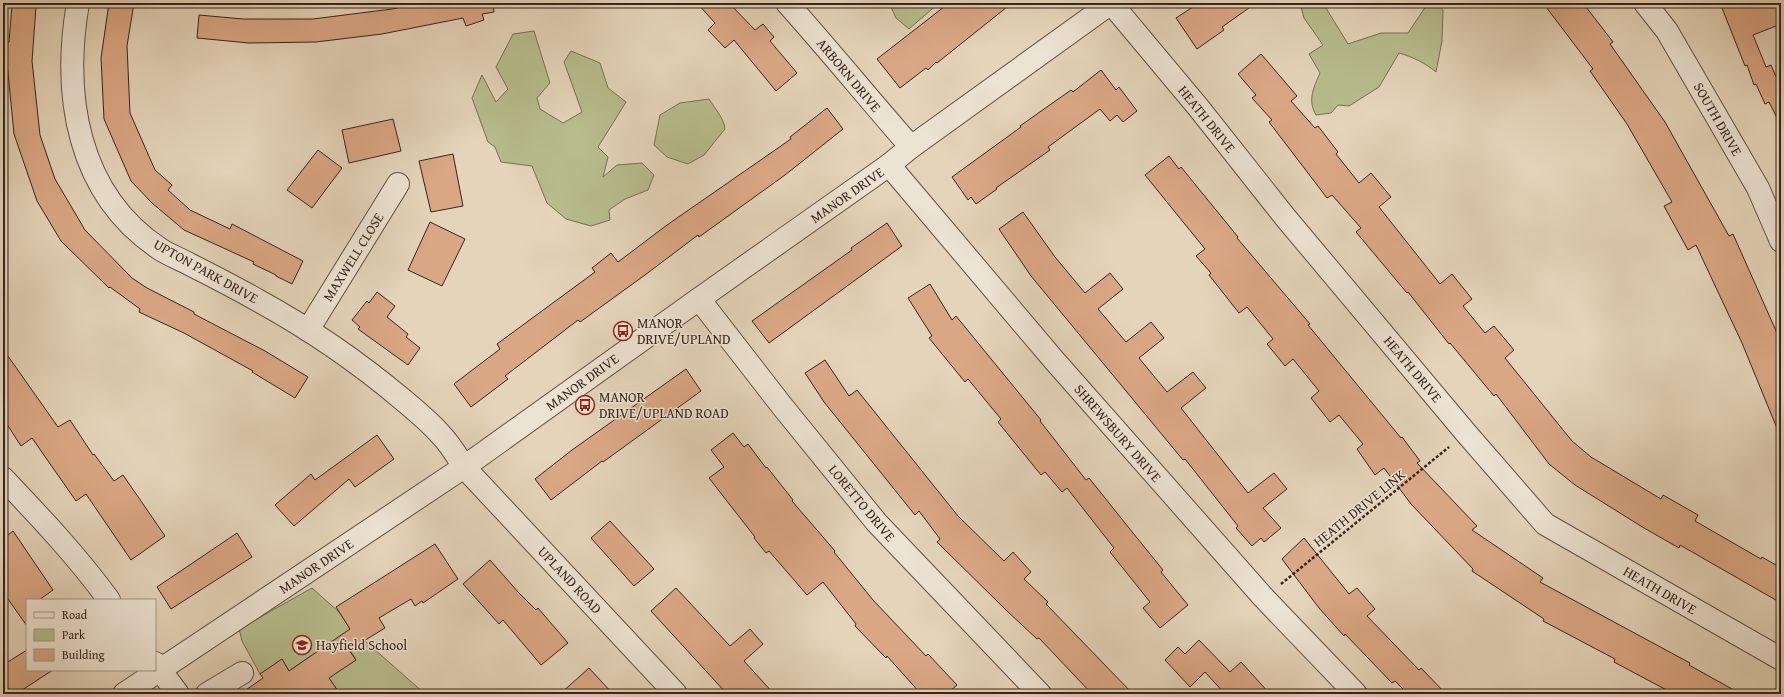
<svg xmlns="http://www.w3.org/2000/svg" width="1784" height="697" font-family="'Gentium Book Plus',serif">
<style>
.green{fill:#b7bc8d;stroke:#777055}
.building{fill:#daa784;stroke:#37241d}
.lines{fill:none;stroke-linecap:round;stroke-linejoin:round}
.minor-casing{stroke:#625044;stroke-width:24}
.path{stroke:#37241d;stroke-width:2.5;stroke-dasharray:3 2;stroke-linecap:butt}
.minor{stroke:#ede3d2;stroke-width:22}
.labels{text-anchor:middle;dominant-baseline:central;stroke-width:3;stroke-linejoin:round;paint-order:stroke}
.street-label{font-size:14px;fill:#37241d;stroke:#ede3d2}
.poi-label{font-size:14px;fill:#37241d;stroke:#ede3d2;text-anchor:start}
</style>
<rect width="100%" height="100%" fill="#e4d4b9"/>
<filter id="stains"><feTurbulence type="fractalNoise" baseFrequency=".005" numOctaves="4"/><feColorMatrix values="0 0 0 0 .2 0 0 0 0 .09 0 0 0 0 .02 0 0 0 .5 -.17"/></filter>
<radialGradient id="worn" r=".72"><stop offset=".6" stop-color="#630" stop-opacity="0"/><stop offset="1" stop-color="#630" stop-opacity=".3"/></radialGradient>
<g class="green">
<polygon points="889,3 939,3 909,29 896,18"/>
<path d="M 1300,3 L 1323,3 L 1348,44 L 1381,33 L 1408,33 L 1428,3 L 1437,3 L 1443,10 L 1442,41 L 1436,72 C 1425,63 1413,57 1399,53 L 1379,87 L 1349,106 L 1338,105 L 1331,113 L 1316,115 C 1307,100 1314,87 1320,73 L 1309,54 L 1323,45 L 1304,18 Z"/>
<polygon points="534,31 550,83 537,98 540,109 563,123 582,112 564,62 571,51 600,63 608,88 626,102 598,147 608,157 603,177 617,165 642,163 654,175 648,190 625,199 609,210 610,220 591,226 566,219 547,203 532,166 501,162 495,147 488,142 472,98 482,75 496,102 508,89 496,67 513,34"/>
<path d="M 709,99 C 715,109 724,118 725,129 L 704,155 L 688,164 L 667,157 L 654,145 L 660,115 L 680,103 Z"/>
<polygon points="312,588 340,613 354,635 360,632 365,641 425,694 340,694 329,678 356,659 340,636 289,671 282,660 260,674 242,641 239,629"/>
</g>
<g class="building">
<polygon points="109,3 134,3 127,46 130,113 155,170 172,185 168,190 190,210 230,229 232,224 303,261 292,284 276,276 276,275 253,264 254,262 184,230 152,203 131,181 104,119 101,58"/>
<polygon points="422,3 493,3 494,12 482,14 484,20 466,26 463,18 382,34 316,42 249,43 197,38 199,15 243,19 313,19 392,9"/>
<polygon points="697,3 729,3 755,30 763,24 774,37 770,41 797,73 776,91 734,40 725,48 708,30 715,23"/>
<polygon points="949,3 1012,3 937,63 936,62 928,70 926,68 900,88 877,59"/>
<polygon points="1199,3 1256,3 1222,27 1224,30 1197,49 1176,18"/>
<polygon points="1543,3 1583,3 1613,42 1610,44 1665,122 1729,236 1733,234 1781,342 1781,438 1742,343 1696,245 1688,250 1664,206 1672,202 1627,124 1590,71 1593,69"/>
<polygon points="1720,3 1775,3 1781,19 1781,24 1753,35 1766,67 1771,65 1776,77 1781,75 1781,126 1769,102 1765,104 1756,84 1754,85 1747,65 1745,66"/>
<polygon points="12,5 36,7 32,61 40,135 55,179 85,230 132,278 147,288 194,312 194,314 265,351 308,377 295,398 252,372 253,371 184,333 139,312 140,309 110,287 109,288 61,241 37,201 14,134 5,42 9,42"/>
<polygon points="1261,54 1297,96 1291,101 1315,128 1318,126 1338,152 1336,154 1359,183 1371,173 1391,197 1379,207 1440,284 1452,274 1472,299 1463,306 1485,333 1494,326 1514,350 1505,358 1572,441 1591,457 1661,499 1663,495 1698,515 1695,521 1761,559 1762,557 1781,568 1781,603 1680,545 1679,548 1644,528 1575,485 1549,464 1496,394 1494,396 1450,343 1449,344 1408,292 1407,293 1356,232 1361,228 1332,195 1327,198 1269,122 1272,120 1252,98 1256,95 1238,74"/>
<polygon points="1101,70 1116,90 1119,87 1137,111 1123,122 1117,115 1110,121 1100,109 1048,147 1050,150 996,188 997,189 976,204 971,197 968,200 952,177 1021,127 1020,126 1071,90 1073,92"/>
<polygon points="827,108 843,129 785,175 699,237 698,235 645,275 580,322 578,320 505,376 508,379 471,407 454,384 500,349 497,344 595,272 592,268 611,253 618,262 667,225 791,139 790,137"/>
<polygon points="393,119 401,151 349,163 342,130"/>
<polygon points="318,150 342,168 312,208 287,190"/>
<polygon points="453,154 463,206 431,212 419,161"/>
<polygon points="1169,156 1179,169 1181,167 1238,237 1237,238 1310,324 1308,325 1401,438 1402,437 1420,461 1417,463 1477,526 1472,530 1543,578 1540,582 1690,663 1689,665 1741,694 1674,694 1614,662 1615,659 1543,621 1544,619 1472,571 1473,569 1411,504 1384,468 1375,475 1357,449 1363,444 1339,415 1330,422 1311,398 1319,391 1293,359 1285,366 1267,344 1273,339 1247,307 1239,313 1209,275 1211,273 1196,256 1205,249 1145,175"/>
<polygon points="1023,212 1055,257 1085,293 1110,273 1123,289 1098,309 1126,342 1151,322 1164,338 1139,358 1167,392 1193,372 1206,388 1181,408 1248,493 1274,473 1287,489 1263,508 1281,528 1264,542 1261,538 1252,546 1236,528 1238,526 1185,459 1183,460 1031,276 999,229"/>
<polygon points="430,222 465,239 442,286 408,270"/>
<polygon points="887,223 902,246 769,343 752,321 852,250 851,248"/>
<polygon points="930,284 952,320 956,316 1041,420 1040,421 1086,480 1089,478 1133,533 1163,570 1161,572 1188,605 1160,628 1143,608 1150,602 1110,552 1114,548 1067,488 1062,492 1045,472 1041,475 998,422 1001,419 968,379 965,382 929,338 932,336 908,298"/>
<polygon points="377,292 395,306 387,317 408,334 406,337 420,348 408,365 358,329 360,327 352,320 367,301 369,303"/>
<polygon points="3,349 58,427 70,420 93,455 94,454 114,481 123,475 165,536 131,560 86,494 76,501 32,438 21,446 3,418"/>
<polygon points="825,360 849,396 857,390 958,516 1004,561 1013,552 1031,572 1024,579 1048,602 1046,604 1133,694 1092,694 1039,638 1037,639 1007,611 937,542 940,539 919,511 915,515 824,402 805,373"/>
<polygon points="686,369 701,391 603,462 602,461 551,500 535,479 572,450"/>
<polygon points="733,433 744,447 748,444 766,468 767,467 793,500 792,501 835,551 834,552 873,600 926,656 928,654 957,685 947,694 921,694 887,656 886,658 855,626 856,624 823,582 807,595 769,551 766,553 754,538 755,537 709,478 724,467 711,450"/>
<polygon points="377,435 394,459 355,487 349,479 294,526 275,505 311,474 315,480"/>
<polygon points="610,521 654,569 634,586 591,538"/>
<polygon points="13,531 53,590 39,600 27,600 27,626 3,592 3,539"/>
<polygon points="237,533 252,557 171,609 157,587"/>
<polygon points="1304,538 1349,594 1357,588 1375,609 1367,616 1419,670 1421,668 1446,694 1408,694 1395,681 1392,683 1345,634 1344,636 1319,608 1282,559"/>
<polygon points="435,544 458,579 423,603 422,601 415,606 411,599 379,618 385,628 349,650 356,660 329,678 340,694 240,694 263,678 260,674 282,659 289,671 350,629 336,607"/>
<polygon points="490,560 519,593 536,610 538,608 568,643 541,665 503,620 499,624 463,584"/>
<polygon points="676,588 730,646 750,629 763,644 744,661 774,694 727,694 651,611"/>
<polygon points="1199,640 1230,672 1241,662 1270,694 1225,694 1205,672 1190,687 1165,660 1178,647 1185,654"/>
<polygon points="27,650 27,670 53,670 16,694 3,694 3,665"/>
<polygon points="589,668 613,694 560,694"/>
</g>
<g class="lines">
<defs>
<g id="minor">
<path d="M 78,3 C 62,95 77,194 160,249 C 169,255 180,259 189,264 C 213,276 236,288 259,301 C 310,329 358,362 402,399 C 415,410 430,422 441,435 C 450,444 457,456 464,467 L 676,694"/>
<path d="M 787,3 C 829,50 869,99 911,147"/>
<polyline points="1111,3 1198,107 1285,217 1466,433 1545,524 1781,659"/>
<polyline points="1645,3 1667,31 1758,188 1781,241"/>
<polyline points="889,165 1053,359 1264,598 1356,694"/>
<polyline points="699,299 782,406 877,523 1040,694"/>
<polyline points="308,330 398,184"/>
<path d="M 3,478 C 40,517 77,556 109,600"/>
<polyline points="155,663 178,694"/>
<polyline points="124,694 464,467 699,299 889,165 911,147 1111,3"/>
<polyline points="207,694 242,673"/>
</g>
</defs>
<use href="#minor" class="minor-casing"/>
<polyline class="path" points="1281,584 1449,447"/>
<use href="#minor" class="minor"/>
</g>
<defs>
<symbol id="bus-ring" viewBox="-11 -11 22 22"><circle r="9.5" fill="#ede3d2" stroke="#8f2418" stroke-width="1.5"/><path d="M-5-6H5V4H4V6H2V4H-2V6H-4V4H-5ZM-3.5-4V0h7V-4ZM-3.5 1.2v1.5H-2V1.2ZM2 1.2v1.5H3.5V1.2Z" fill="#8f2418"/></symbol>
<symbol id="school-ring" viewBox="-11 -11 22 22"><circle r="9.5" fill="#ede3d2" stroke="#8f2418" stroke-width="1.5"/><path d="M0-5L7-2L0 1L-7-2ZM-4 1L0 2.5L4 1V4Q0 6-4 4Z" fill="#8f2418"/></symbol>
</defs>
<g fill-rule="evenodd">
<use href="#bus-ring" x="612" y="320" width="22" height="22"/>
<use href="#bus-ring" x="574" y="394" width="22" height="22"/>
<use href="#school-ring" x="291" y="634" width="22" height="22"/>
</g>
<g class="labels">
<g class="street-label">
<text transform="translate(849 75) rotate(50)">ARBORN DRIVE</text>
<text transform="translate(1207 119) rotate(51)">HEATH DRIVE</text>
<text transform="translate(1718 119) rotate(60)">SOUTH DRIVE</text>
<text transform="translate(847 195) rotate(-35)">MANOR DRIVE</text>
<text transform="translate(353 257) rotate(-58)">MAXWELL CLOSE</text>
<text transform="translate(206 271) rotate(29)">UPTON PARK DRIVE</text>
<text transform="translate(1413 369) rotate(50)">HEATH DRIVE</text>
<text transform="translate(582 382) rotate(-36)">MANOR DRIVE</text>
<text transform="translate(1118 433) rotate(49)">SHREWSBURY DRIVE</text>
<text transform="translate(862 503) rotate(50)">LORETTO DRIVE</text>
<text transform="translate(1359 508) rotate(-39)">HEATH DRIVE LINK</text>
<text transform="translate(316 566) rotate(-34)">MANOR DRIVE</text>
<text transform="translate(570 580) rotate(47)">UPLAND ROAD</text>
<text transform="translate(1660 590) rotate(30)">HEATH DRIVE</text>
</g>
<g class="poi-label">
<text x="637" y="323">MANOR<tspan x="637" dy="16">DRIVE/UPLAND</tspan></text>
<text x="599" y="397">MANOR<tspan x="599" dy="16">DRIVE/UPLAND ROAD</tspan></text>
<text x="316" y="645">Hayfield School</text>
</g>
</g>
<rect width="1784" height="697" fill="none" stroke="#e4d4b9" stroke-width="16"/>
<rect x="4" y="4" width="1776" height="689" fill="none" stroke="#37241d" stroke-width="2"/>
<rect x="8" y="8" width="1768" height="681" fill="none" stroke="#37241d"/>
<rect x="26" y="599" width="130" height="72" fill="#ede3d2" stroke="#a4978a"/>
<rect x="34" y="612" width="20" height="6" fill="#ede3d2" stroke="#a4978a"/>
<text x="62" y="619" font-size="12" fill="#37241d">Road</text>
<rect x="34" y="629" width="20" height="12" fill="#b7bc8d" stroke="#a4978a"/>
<text x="62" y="639" font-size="12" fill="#37241d">Park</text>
<rect x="34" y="649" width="20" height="12" fill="#daa784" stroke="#a4978a"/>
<text x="62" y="659" font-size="12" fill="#37241d">Building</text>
<rect width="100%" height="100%" filter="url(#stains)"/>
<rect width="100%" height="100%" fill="url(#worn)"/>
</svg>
